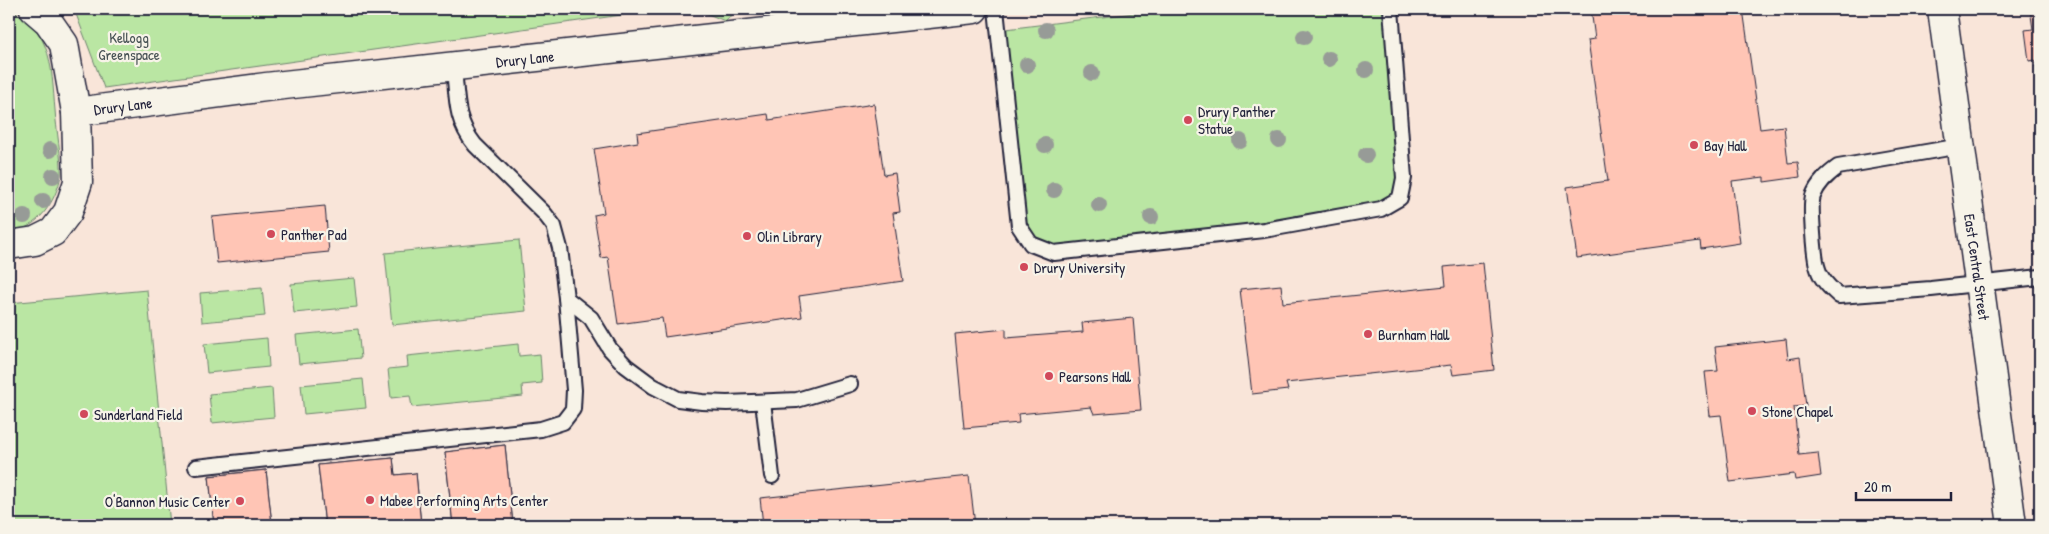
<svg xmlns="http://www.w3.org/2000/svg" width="2049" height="534" font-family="'Patrick Hand',sans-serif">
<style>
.built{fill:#f9e5d9}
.green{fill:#bae6a3;stroke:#6e846f}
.building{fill:#ffc5b5;stroke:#22223b}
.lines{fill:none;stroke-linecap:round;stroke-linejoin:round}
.lane-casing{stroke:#22223b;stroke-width:18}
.street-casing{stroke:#22223b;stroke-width:31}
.secondary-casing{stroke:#22223b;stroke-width:31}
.lane{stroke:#f7f3e8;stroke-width:14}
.street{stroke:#f7f3e8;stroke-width:28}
.secondary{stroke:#f7f3e8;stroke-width:28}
.tree{fill:#979b97}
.poi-dot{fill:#d1495b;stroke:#f7f3e8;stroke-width:2}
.labels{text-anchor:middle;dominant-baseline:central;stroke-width:4.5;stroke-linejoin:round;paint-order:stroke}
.park-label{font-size:15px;fill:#485355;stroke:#f7f3e8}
.street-label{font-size:15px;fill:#22223b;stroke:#f7f3e8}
.poi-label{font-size:15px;fill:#22223b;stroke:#f7f3e8;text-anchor:start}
</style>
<rect width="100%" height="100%" fill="#f7f3e8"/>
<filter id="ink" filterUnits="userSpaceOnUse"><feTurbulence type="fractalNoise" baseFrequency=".02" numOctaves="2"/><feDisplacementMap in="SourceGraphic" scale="10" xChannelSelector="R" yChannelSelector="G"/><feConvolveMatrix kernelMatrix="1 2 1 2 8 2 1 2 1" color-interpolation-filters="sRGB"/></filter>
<g filter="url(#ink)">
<rect class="built" x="9" y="9" width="2031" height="516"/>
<g class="green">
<polygon points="72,9 654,9 650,11 104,88 76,14"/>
<polygon points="696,9 738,9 725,21"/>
<polygon points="1166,9 1391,9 1400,198 1381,209 1054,253 1019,226 998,30"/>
<path d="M 9,10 C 25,16 39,30 45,46 C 53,65 53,90 55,110 C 56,127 62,160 61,175 C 57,200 37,231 9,232 Z"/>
<polygon points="519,240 526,311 392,325 385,253"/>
<polygon points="354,278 357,307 294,313 291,284"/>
<polygon points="262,288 265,316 202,322 200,293"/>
<polygon points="147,290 170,525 9,525 9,303"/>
<polygon points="358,329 361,358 299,364 296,335"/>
<polygon points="267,338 269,367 207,373 204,344"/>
<polygon points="518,344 519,356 540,354 542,383 522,385 523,396 412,407 410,396 391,398 388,369 408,367 407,356"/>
<polygon points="363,379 366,408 304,414 301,385"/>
<polygon points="272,388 274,417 212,423 209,394"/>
</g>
<g class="building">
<polygon points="1591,9 1743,9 1760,129 1784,126 1788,163 1798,162 1800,177 1764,182 1764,177 1732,181 1740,243 1701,249 1700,241 1577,258 1567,187 1608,181 1588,40 1595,39"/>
<polygon points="2030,9 2040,9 2040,98 2035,60 2029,61 2025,30 2033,29"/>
<polygon points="874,104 884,175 895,173 900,212 893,213 903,281 799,296 802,317 665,337 662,318 618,324 608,257 601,258 594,215 604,213 594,149 638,142 637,133 768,114 769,120"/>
<polygon points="325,206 329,252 217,263 212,217"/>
<polygon points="1483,263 1494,370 1453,375 1451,365 1286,383 1288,390 1252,394 1240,289 1281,285 1283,303 1446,286 1444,267"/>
<polygon points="1133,318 1141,410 1094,414 1091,407 1018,414 1019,423 964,428 955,334 1006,329 1006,338 1083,332 1082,323"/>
<polygon points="1786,339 1788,359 1800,357 1806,406 1794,407 1799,455 1818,453 1821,476 1795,480 1794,474 1730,482 1721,415 1710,416 1705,372 1718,371 1715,347"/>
<polygon points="505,445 513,525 453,525 445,452"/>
<polygon points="505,445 513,525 453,525 445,452"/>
<polygon points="393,458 395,475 416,473 421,525 325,525 318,465"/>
<polygon points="393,458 395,475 416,473 421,525 325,525 318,465"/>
<polygon points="266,470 272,525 214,525 209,476"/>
<polygon points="266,470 272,525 214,525 209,476"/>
<polygon points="969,476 975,525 763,525 760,498"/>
</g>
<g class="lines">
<defs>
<g id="lane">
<polyline points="996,9 1019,226 1031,244 1054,253 1264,230 1381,209 1400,198 1404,178 1391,9"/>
<path d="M 454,67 C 457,98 455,120 475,145 L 544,213 L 554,226 L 560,248 L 566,298 L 591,318 L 610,349 L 626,366 L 653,386 L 678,399 L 702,402 L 727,403 L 797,400 L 850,384"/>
<path d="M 1961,146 L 1838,167 C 1827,175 1818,183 1813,196 C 1810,204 1814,259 1818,269 C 1821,280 1831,289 1839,296 L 1931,289 L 2040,277"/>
<polyline points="763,402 772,476"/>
<polyline points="196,467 541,429 563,422 573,409 574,390 566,298"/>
</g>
<g id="street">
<polyline points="76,112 266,87 974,9"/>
<polyline points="9,245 35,241 53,232 68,212 78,182 76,112 64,44 48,21 34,9"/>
</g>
<polyline id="secondary" points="1942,9 2012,525"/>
</defs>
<use href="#lane" class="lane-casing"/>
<use href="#street" class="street-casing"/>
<use href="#secondary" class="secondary-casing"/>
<use href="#lane" class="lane"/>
<use href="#street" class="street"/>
<use href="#secondary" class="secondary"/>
</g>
<g class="tree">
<circle cx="1046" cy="30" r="8"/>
<circle cx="1304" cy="37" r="8"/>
<circle cx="1329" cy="59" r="8"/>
<circle cx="1027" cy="65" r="8"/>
<circle cx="1366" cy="70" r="8"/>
<circle cx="1092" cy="73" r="8"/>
<circle cx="1279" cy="140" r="8"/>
<circle cx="1240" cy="141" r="8"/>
<circle cx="1045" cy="145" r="8"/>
<circle cx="50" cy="150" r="8"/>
<circle cx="1366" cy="155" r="8"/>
<circle cx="53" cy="176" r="8"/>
<circle cx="1054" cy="190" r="8"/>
<circle cx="43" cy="201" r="8"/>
<circle cx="1099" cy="205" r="8"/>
<circle cx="24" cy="216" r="8"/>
<circle cx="1151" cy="217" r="8"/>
</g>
</g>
<g class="poi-dot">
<circle cx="1188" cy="120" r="5"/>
<circle cx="1694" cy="145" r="5"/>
<circle cx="271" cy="234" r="5"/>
<circle cx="747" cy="236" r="5"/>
<circle cx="1024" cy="267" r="5"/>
<circle cx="1368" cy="334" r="5"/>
<circle cx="1049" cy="376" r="5"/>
<circle cx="1752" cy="411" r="5"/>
<circle cx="84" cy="414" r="5"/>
<circle cx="370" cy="500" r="5"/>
<circle cx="240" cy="501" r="5"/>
</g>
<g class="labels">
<g class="park-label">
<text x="129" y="37">Kellogg<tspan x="129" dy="17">Greenspace</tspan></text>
</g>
<g class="street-label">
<text transform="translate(525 59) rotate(-6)">Drury Lane</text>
<text transform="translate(123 106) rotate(-7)">Drury Lane</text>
<text transform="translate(1977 267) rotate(82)">East Central Street</text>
</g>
<g class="poi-label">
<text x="1198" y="111">Drury Panther<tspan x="1198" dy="17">Statue</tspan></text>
<text x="1704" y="145">Bay Hall</text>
<text x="281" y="234">Panther Pad</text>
<text x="757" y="236">Olin Library</text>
<text x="1034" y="267">Drury University</text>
<text x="1378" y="334">Burnham Hall</text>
<text x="1059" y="376">Pearsons Hall</text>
<text x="1762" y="411">Stone Chapel</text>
<text x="94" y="414">Sunderland Field</text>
<text x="380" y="500">Mabee Performing Arts Center</text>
<text x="230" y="501" text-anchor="end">O'Bannon Music Center</text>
</g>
</g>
<rect width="2049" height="534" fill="none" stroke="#f7f3e8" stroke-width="30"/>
<rect x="15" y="15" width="2019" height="504" fill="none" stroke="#22223b" stroke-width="2" filter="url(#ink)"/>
<path d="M1856 492v8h95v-8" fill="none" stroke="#22223b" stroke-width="2.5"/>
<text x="1864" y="492" font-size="15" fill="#22223b" stroke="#f7f3e8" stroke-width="4" paint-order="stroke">20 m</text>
</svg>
